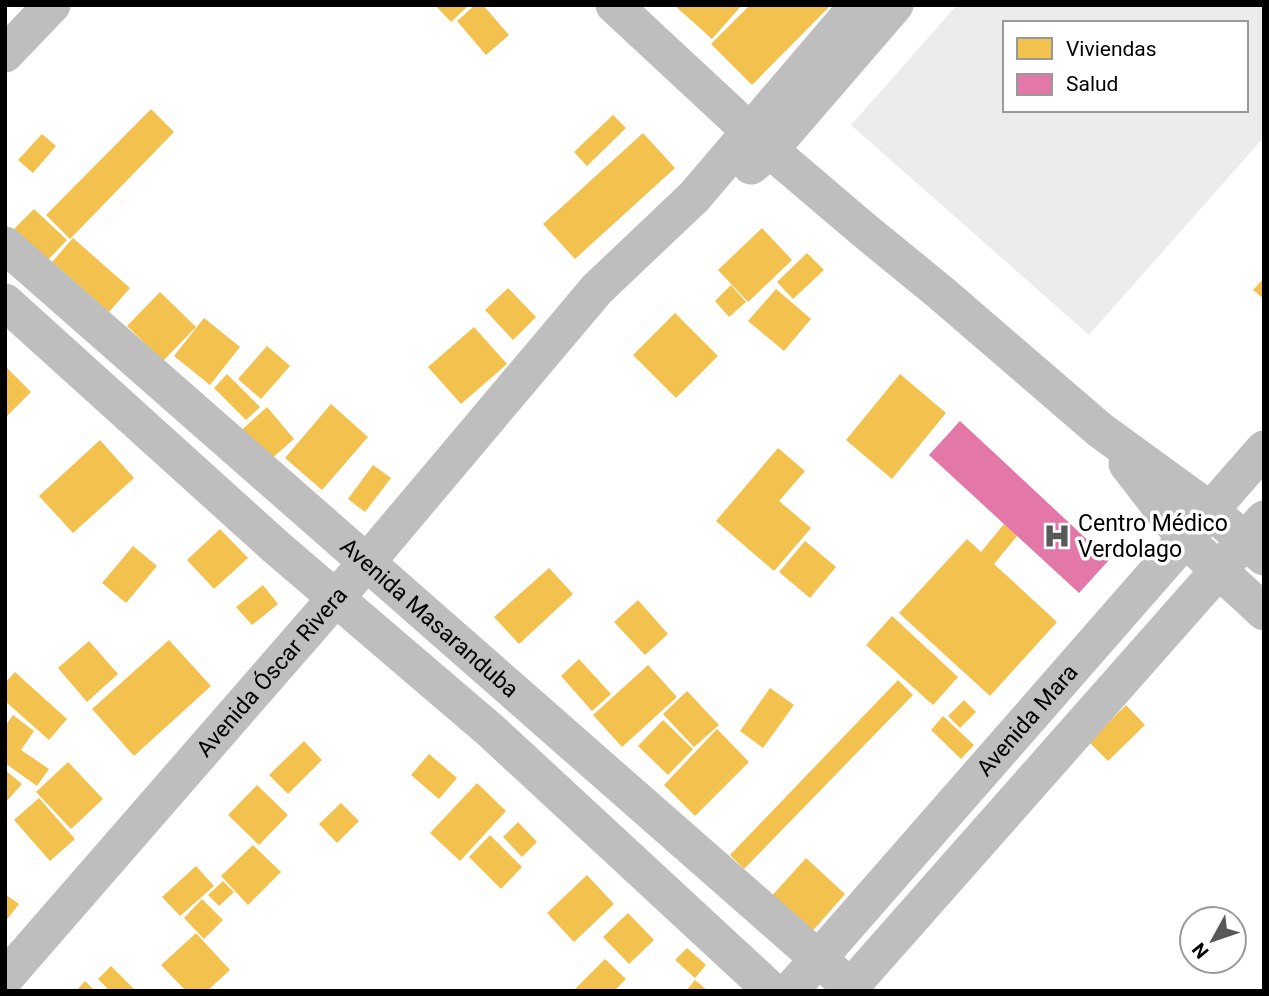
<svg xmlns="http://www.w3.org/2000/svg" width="1269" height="996" font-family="Roboto,sans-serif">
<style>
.green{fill:#ececec;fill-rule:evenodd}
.homes{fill:#f2c14e}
.health{fill:#e377a8}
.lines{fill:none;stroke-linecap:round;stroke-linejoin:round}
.minor{stroke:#bebebe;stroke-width:37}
.labels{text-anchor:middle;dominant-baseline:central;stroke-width:7;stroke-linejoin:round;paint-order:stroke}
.poi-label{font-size:23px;fill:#000;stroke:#fff;text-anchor:start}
.street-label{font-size:23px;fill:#000;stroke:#fff}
</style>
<rect width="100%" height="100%" fill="#fff"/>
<path class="green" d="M 957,5 L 1264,5 L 1264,137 L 1089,335 L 851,125 ZM 1005,23 L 1246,23 L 1246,110 L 1005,110 Z"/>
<g class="homes">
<polygon points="435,5 469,5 451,22"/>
<polygon points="475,5 483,5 509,35 486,55 457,21"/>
<polygon points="674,5 742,5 712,39"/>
<polygon points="750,5 831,5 752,85 711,44"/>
<polygon points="151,109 174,132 70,239 46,215"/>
<polygon points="613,115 626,128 587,166 574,152"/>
<polygon points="643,133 675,168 575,259 543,224"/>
<polygon points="42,134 56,146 33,173 18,160"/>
<polygon points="34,209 67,240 45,263 12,231"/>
<polygon points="762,228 792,260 748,302 718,270"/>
<polygon points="73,238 130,288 109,312 52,262"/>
<polygon points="807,253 824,270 793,299 777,282"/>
<polygon points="1264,278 1264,299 1253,290"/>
<polygon points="731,285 746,302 729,317 715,301"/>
<polygon points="508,288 536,317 513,340 485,310"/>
<polygon points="776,289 811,319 784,351 748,321"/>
<polygon points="160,292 196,327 163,361 127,326"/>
<polygon points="675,313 718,356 676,398 633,355"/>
<polygon points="204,318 240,347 210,385 174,356"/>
<polygon points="474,327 507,364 461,404 428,367"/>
<polygon points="267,346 290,366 261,399 238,379"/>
<polygon points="5,366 31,392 5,418"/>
<polygon points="227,374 260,407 246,420 214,388"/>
<polygon points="900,374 946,413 892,479 846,440"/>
<polygon points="331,404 368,437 322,490 285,458"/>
<polygon points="267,407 294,439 263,466 236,435"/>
<polygon points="100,440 134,478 73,533 39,496"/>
<polygon points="778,448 805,471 779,501 811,528 774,571 716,521"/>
<polygon points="373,465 391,478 365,512 348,499"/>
<polygon points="1004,524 1017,536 994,564 1057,622 990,696 899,613 967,539 981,552"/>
<polygon points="220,529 248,558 214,589 187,560"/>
<polygon points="805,541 836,567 810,598 779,572"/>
<polygon points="133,546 157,566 126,603 102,583"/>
<polygon points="549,568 573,594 519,644 494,617"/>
<polygon points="263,585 278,604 252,625 236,607"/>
<polygon points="638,600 668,634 645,655 614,622"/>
<polygon points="892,616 958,677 933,705 866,645"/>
<polygon points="169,640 211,686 134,756 92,709"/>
<polygon points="89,641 118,674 87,702 58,668"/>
<polygon points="579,659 611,694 592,711 561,676"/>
<polygon points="648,665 677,697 622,747 593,715"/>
<polygon points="15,672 67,719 49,740 5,701 5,683"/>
<polygon points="898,680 913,695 744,869 730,855"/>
<polygon points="770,688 794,705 763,748 740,731"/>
<polygon points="687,691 719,725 694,747 663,714"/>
<polygon points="964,700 976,712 960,728 948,716"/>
<polygon points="1126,705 1145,725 1108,761 1089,742"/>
<polygon points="13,715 34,731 21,750 49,769 37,786 5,763 5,726"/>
<polygon points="943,716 974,745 961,759 931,730"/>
<polygon points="663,720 693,749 668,775 638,746"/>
<polygon points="717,729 749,762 695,816 664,785"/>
<polygon points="304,741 322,760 288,794 269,775"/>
<polygon points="429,754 457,778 439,799 411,775"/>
<polygon points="68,762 103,799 71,829 36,792"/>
<polygon points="5,770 22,784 5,803"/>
<polygon points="477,783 506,811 460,861 430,833"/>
<polygon points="257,785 288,815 259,845 228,815"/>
<polygon points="39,798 75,839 50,861 14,820"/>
<polygon points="341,803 359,821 337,843 319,824"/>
<polygon points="518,822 537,842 522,857 503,837"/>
<polygon points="490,835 522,867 501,889 469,857"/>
<polygon points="253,845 281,872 248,905 221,876"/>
<polygon points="806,858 845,894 809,935 769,899"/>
<polygon points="196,866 214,886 180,916 162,897"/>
<polygon points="587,875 614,904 574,942 547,913"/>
<polygon points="223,881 234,892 219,906 208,895"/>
<polygon points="5,894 19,904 5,922"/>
<polygon points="202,899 223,920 204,939 184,918"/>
<polygon points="628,913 654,940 629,964 603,937"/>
<polygon points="196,933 230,970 207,991 186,991 161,965"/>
<polygon points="687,948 706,965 695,978 675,960"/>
<polygon points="605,959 626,979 614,991 573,991"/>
<polygon points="111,966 136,991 110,991 98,979"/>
<polygon points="695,980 708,991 686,991"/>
<polygon points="85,981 95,991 76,991"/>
</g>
<polygon class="health" points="960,421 1109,560 1079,593 929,455"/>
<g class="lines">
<g class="minor">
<polyline points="614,5 770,150 864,230 941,293 1100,430 1210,510 1264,557"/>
<polyline points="5,54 52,5"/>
<polyline points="751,166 770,150 895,5"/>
<path id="s1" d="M 5,245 L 855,991"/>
<polyline points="5,302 276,547 490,730 772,991"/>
<polyline points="1127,464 1185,539 1264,612"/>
<path id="s2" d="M 5,978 L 367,562 L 597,289 L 694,197 L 858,5"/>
<path id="s3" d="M 790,991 L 1264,449"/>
<polyline points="847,991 1264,519"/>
</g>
</g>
<defs>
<symbol id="hospital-bare" viewBox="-9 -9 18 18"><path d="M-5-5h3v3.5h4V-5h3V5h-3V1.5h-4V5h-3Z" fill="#595959" stroke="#fff" stroke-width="2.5" paint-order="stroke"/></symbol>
</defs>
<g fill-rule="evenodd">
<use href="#hospital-bare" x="1038" y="517" width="38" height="38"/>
</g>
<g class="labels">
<g class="poi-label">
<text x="1078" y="523">Centro Médico<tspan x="1078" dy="26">Verdolago</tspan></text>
</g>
<g class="street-label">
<text stroke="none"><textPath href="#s1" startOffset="565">Avenida Masaranduba</textPath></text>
<text stroke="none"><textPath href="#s2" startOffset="406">Avenida Óscar Rivera</textPath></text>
<text stroke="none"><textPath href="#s3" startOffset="360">Avenida Mara</textPath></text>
</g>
</g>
<rect width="1269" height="996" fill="none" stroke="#000000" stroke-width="14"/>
<rect x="1003" y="21" width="245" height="91" fill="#ffffff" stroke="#999999" stroke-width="2"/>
<rect x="1017" y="38" width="35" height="21" fill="#f2c14e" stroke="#999999" stroke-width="2"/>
<text x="1066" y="56" font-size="21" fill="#000000">Viviendas</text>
<rect x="1017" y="74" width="35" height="21" fill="#e377a8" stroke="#999999" stroke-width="2"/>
<text x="1066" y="91" font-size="21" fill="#000000">Salud</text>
<g transform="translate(1213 940) rotate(230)"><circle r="33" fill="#ffffff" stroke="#999999" stroke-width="2"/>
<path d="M0-5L12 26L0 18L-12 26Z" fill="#595959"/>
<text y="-10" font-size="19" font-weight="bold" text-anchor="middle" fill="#000000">N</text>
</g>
</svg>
